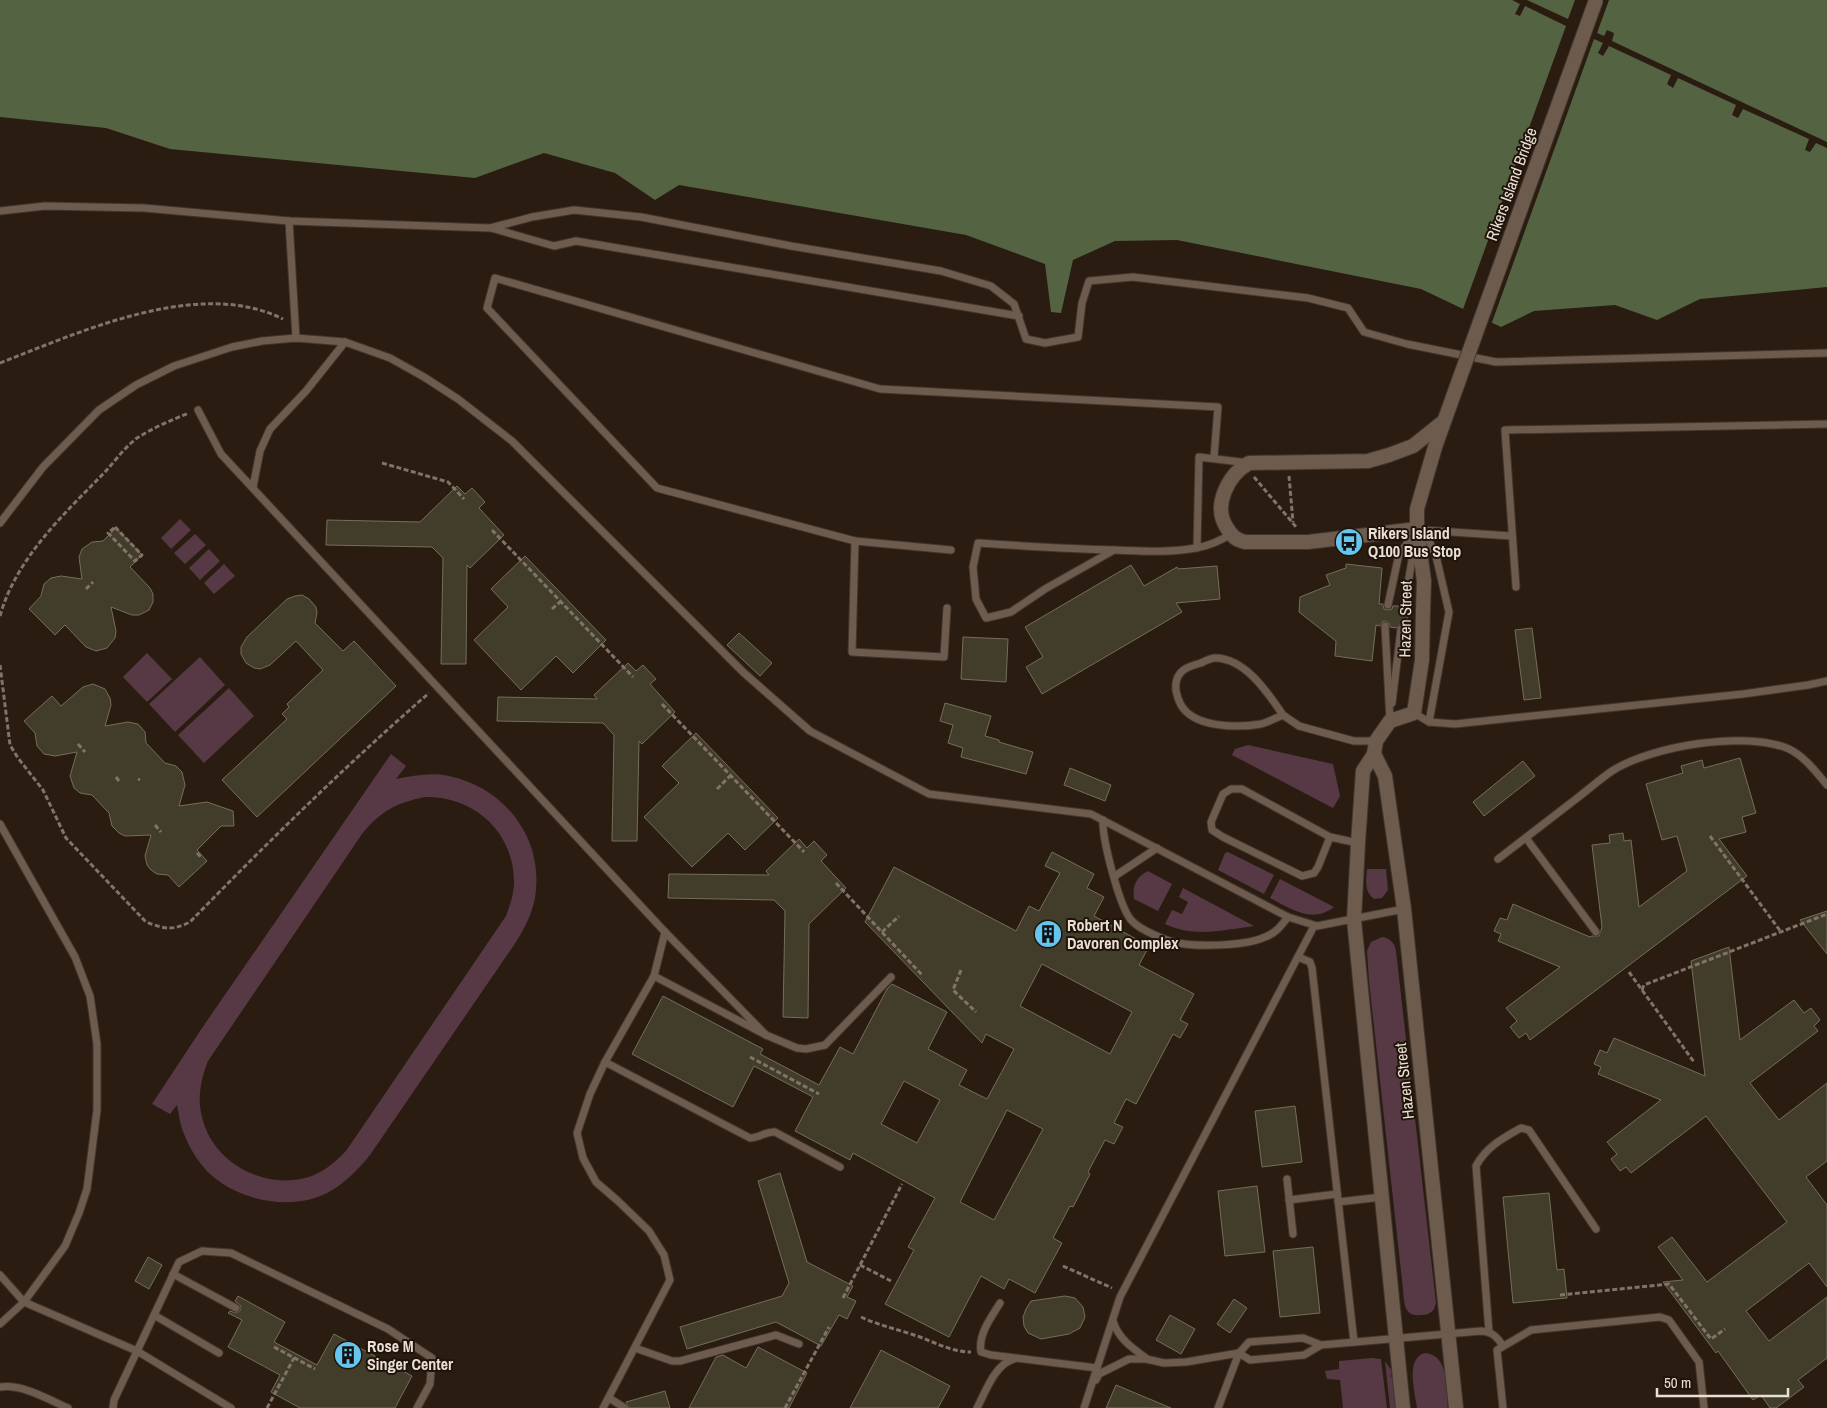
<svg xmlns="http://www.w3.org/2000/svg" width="1827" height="1408" font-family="'Archivo Narrow',sans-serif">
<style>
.green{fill:#563944;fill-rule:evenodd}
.water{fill:#546342}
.pier{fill:#2a1c10}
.building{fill:#423d2a;stroke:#746e5a;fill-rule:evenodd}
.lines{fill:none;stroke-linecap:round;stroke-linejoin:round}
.lane-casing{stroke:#41362f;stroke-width:9}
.street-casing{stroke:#41362f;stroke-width:16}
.path{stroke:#807369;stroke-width:3;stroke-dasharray:5 2.5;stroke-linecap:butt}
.lane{stroke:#6d5c4e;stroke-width:7}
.street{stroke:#6d5c4e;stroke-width:14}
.street-bridge-casing{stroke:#41362f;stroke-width:16;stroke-linecap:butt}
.street-bridge{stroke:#6d5c4e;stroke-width:14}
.labels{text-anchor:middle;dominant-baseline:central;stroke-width:4;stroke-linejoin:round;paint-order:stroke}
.street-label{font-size:16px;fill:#e9dfd7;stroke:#201307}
.poi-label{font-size:16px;font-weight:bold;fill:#e9dfd7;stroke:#201307;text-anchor:start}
</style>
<rect width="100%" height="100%" fill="#2a1c10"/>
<g class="green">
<polygon points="180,519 191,530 171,549 161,538"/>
<polygon points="195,534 206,545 185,564 174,553"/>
<polygon points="209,549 220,561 200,580 189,568"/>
<polygon points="224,564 235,576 214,594 204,583"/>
<polygon points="147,653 172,679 147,702 123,677"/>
<polygon points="200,657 225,685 175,732 149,704"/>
<polygon points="229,688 254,716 204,763 178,735"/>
<polygon points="1248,745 1333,764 1340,796 1333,808 1232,755 1235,749"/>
<path d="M 391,754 L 406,766 L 396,779 C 413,776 432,772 449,776 C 502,787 541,834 536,889 C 535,909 525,928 514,945 L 370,1155 C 358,1170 344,1184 327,1193 C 290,1212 234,1200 206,1170 C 197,1160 189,1147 184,1134 C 180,1125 179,1114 177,1105 L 170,1114 L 152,1104 L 200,1031 ZM 425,797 C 474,796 514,832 514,882 C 514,894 510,905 506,916 L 346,1151 C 334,1163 322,1174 305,1178 C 261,1189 212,1161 202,1117 C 197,1097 201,1079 208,1061 L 362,834 C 381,811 396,803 425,797 Z"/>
<polygon points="1228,852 1274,875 1264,894 1218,870 1225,853"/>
<path d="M 1367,869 L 1386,869 L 1388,890 L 1382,898 L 1374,899 C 1364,891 1366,881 1367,869 Z"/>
<path d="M 1148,871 L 1172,884 L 1158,911 L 1134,899 C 1132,886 1136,877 1148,871 Z"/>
<path d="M 1280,879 L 1334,907 C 1312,924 1291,909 1270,898 Z"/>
<path d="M 1183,888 L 1254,926 C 1222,930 1195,938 1165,924 L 1172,910 L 1182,914 L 1188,902 L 1179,897 Z"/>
<path d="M 1382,937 C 1390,938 1395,943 1396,951 L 1436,1303 L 1434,1309 C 1430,1314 1427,1315 1420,1315 C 1404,1317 1404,1302 1403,1289 L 1369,981 L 1367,951 L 1371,942 Z"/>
<path d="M 1425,1353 C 1450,1355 1446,1390 1448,1408 L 1417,1408 C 1415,1392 1405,1358 1425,1353 Z"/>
<polygon points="1372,1358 1381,1359 1387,1408 1343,1408 1340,1380 1327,1379 1325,1371 1339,1369 1339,1361"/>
<polygon points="1385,1361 1392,1371 1391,1377 1393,1377 1396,1408 1390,1408"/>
</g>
<polygon class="water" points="0,0 1827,0 1827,287 1700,299 1657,320 1615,305 1534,311 1501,327 1421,289 1177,240 1115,241 1073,260 1061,313 1051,312 1045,264 966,235 679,185 655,200 615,173 544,153 475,178 170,149 106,128 0,117"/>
<polygon class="pier" points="1512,0 1527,0 1568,19 1575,0 1609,0 1597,33 1604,36 1607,30 1614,33 1612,41 1827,142 1827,148 1816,143 1810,152 1805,150 1809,139 1743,109 1738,118 1732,115 1736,105 1678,78 1673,88 1667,84 1671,75 1609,46 1603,56 1598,53 1603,43 1594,39 1491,325 1462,312 1566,26 1525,6 1520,16 1515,14 1520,4"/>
<g class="building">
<polygon points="457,486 465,494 472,488 485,502 479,508 504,535 470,568 467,565 466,664 441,664 443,558 432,547 326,545 327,520 420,522"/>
<polygon points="116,528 142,555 130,567 150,588 153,594 153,602 149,610 139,615 132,615 111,607 116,631 115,638 107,648 96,651 86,647 65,625 55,635 29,609 41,596 44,584 51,578 61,576 82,579 79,557 82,549 92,542 103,541"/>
<polygon points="525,556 606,640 573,673 556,656 521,690 474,640 508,607 491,589"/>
<polygon points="1346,564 1382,568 1379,604 1383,604 1384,609 1387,610 1392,609 1393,606 1399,606 1403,612 1409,610 1406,628 1401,624 1396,628 1390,627 1389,623 1385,621 1382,622 1380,626 1376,625 1372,661 1335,656 1336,641 1299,612 1300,597 1330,585 1326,575 1346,568"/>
<polygon points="1131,565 1144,586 1177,567 1178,569 1217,566 1220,599 1176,603 1182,612 1042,694 1026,667 1043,657 1025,627"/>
<polygon points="302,595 309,599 316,607 317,613 315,623 343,651 354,641 396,686 257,817 222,780 287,719 282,714 289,707 287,704 323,670 296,641 270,665 260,669 254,668 246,663 241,654 241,647 247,637 287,599 295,596"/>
<polygon points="1532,628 1541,698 1524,700 1515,630"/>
<polygon points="739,633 772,663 760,676 727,645"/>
<polygon points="963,637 1008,639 1006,682 961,679"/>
<polygon points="628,663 636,671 643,665 656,679 650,684 675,712 642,744 639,741 637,841 612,841 614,735 603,723 497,721 498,697 597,699 594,695"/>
<polygon points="93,684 105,689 110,698 111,705 105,726 128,722 138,724 145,732 146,743 165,763 176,766 182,772 185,785 179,806 207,802 233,811 234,826 221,826 197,850 207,861 179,887 168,875 157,874 151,870 147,865 145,856 151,835 125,836 119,833 112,826 109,813 92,795 80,793 74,788 70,776 77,752 55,756 44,754 37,746 35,733 24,721 52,696 61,706 83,687"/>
<polygon points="945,703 991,716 985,736 999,740 999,742 1033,752 1026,774 961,757 963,748 948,743 953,725 940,721"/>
<polygon points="696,733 778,818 745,850 728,833 692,867 644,817 679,783 662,766"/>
<polygon points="1740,758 1756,813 1742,817 1746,832 1719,839 1747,876 1530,1040 1526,1033 1519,1038 1510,1027 1517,1021 1506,1008 1560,967 1498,941 1501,934 1494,931 1500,918 1507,920 1513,904 1590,937 1592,936 1599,936 1602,927 1592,845 1610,843 1609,835 1623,833 1624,841 1631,840 1639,907 1687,871 1677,836 1662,840 1646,784 1683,773 1681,766 1702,760 1704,768"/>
<polygon points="1523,761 1535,776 1484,816 1473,802"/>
<polygon points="1070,768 1111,785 1105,801 1064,785"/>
<polygon points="799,839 807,848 814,841 827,855 821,861 846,888 809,924 808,1018 783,1017 785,911 774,900 668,898 669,874 769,875 766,871"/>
<path d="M 1052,852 L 1094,874 L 1087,888 L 1104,897 L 1094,916 L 1149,946 L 1139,965 L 1194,994 L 1180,1020 L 1188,1024 L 1180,1038 L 1173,1034 L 1136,1104 L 1126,1099 L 1114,1123 L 1123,1127 L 1114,1144 L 1105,1140 L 1088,1172 L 1090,1174 L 1073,1207 L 1070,1206 L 1053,1238 L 1062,1243 L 1035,1293 L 1009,1279 L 1004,1289 L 981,1276 L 949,1337 L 885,1304 L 914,1250 L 908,1247 L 935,1198 L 853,1153 L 850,1160 L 795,1131 L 813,1097 L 754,1066 L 733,1107 L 632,1054 L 663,996 L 763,1049 L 760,1054 L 819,1085 L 840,1047 L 853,1054 L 887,989 L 892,984 L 947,1012 L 928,1049 L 967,1070 L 959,1085 L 987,1099 L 1014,1049 L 986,1034 L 982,1043 L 865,922 L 894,867 L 1016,931 L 1029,906 L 1039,911 L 1060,873 L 1045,866 ZM 1042,964 L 1132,1012 L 1110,1054 L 1020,1006 ZM 904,1081 L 940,1100 L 917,1143 L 881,1124 ZM 1007,1110 L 1043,1129 L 994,1220 L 960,1202 Z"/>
<polygon points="1827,911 1827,954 1800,920"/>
<polygon points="1729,947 1740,1040 1794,1000 1804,1013 1811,1008 1820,1020 1814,1026 1818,1031 1750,1083 1779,1120 1827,1083 1827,1161 1806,1177 1827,1205 1827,1287 1809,1263 1746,1311 1769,1341 1827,1297 1827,1358 1798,1380 1804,1387 1776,1408 1770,1408 1761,1395 1753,1400 1718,1351 1716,1353 1663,1282 1683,1280 1658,1247 1672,1237 1707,1282 1787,1222 1706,1116 1631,1173 1626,1167 1620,1171 1611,1159 1617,1154 1607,1142 1661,1100 1598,1074 1601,1067 1594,1064 1600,1050 1607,1053 1614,1038 1705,1076 1691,961"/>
<polygon points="1295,1106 1302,1162 1262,1167 1255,1111"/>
<polygon points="780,1173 807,1262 853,1286 847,1297 856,1301 847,1319 839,1315 821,1346 776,1322 687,1349 680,1327 782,1296 789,1283 758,1181"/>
<polygon points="1257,1186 1265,1252 1225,1256 1218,1191"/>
<polygon points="1549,1193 1557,1270 1564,1269 1567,1298 1513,1303 1503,1197"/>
<polygon points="1313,1247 1320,1313 1280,1317 1273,1251"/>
<polygon points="148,1257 162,1265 149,1289 135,1281"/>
<polygon points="238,1296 285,1322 274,1342 317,1365 334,1334 412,1376 395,1408 300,1408 271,1392 280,1375 228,1347 242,1320 228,1313 230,1311 236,1313 240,1311 241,1306 235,1301"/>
<polygon points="1065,1296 1075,1298 1083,1307 1085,1317 1080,1328 1069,1334 1041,1339 1028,1333 1024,1326 1023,1317 1026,1309 1031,1301"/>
<polygon points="1234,1299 1247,1308 1230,1333 1217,1324"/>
<polygon points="1170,1315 1195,1329 1181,1354 1156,1340"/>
<polygon points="758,1347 807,1373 789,1408 689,1408 716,1357 723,1355 746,1368"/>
<polygon points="881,1350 950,1386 938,1408 850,1408"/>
<polygon points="1116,1385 1171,1408 1106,1408"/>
<polygon points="665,1391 670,1408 630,1408 626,1402"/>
</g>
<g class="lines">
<defs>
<g id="lane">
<polyline points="0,211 45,206 144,208 289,221 490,228 532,217 574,210 641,217 791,246 941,271 991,286 1014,304 1026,339 1045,343 1078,337 1082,303 1089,281 1133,277 1308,298 1348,308 1364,332 1407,344 1496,362 1827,353"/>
<polyline points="289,221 296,338"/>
<polyline points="491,228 554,246 576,241 1019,316"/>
<polyline points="198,410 221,454 665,932 654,976 605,1062 590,1094 577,1133 583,1158 596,1182 618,1201 649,1231 664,1255 670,1280 603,1408"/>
<polyline points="253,487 260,451 270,429 306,391 345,342"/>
<polyline points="0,523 43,467 99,410 136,385 174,366 232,347 262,341 296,338 345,342 390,358 424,377 458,399 512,441 743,672 810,731 929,794 1091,814 1288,917 1317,926 1404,909"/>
<polyline points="1423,530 1511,536"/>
<polyline points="1424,530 1436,556 1449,612 1429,722"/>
<polyline points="855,541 852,652 944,657 947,608"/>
<polyline points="1197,548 1199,457 1249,463"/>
<polyline points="951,550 855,541 657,488 487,308 495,278 880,389 1218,407 1214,457"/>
<path d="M 1114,550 L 1045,589 L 1011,612 L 986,618 L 976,599 L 973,567 L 978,543 C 1024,546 1069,549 1115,550 C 1142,551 1169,553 1196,548 C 1208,546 1220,541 1231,534"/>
<polyline points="1516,587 1505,430 1827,424"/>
<polyline points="1388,605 1399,554 1416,532"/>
<polyline points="1404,607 1415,542"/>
<polyline points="1385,626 1390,721"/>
<polyline points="1392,703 1401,629"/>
<polyline points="1414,713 1429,722 1455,724 1743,694 1808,685 1827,681"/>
<path d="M 1283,715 C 1268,693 1245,658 1215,658 C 1211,658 1205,661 1201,663 C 1191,666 1181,668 1177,679 C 1174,687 1177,698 1181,705 C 1194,728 1238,728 1261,724 C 1268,722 1276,718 1283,715 L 1299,726 L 1354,741 L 1376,741"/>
<path d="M 1103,820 C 1102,838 1120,911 1133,922 C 1141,930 1166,941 1178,943 C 1199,947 1246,946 1265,937 C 1276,933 1281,926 1288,917"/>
<polyline points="0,824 75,957 90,996 97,1044 97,1110 87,1189 79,1213 65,1246 24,1302 0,1324"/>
<polyline points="1330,837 1318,867 1314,873 1302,876 1223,837 1212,830 1211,822 1223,794 1231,789 1242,789 1330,837 1358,843"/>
<polyline points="1526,838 1596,932"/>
<path d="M 1498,859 C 1524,839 1550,819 1576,799 C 1588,790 1600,779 1612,771 C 1651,746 1746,730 1789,749 C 1804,756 1817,773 1827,785"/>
<polyline points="1115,876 1157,848"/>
<polyline points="1298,957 1310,962 1312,968 1354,1342"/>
<polyline points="654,976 766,1035 665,932"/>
<polyline points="766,1035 797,1048 806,1049 825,1045 891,977"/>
<path d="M 605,1062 L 750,1138 C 760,1138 765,1131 775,1132 L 840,1167"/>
<polyline points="1287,1179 1293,1234"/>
<polyline points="1289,1200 1337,1194"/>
<polyline points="1338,1202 1382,1197"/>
<polyline points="173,1274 236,1308"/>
<polyline points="0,1275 24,1302 137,1351 231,1408"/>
<path d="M 1000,1303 C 991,1318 978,1334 981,1352 L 991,1355 L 1097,1368"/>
<polyline points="154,1315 219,1353"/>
<path d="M 1113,1321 C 1118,1338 1132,1348 1146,1358"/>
<path d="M 1489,1332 L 1476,1166 C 1486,1147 1503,1138 1521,1128 L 1529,1130 L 1596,1229"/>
<path d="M 1321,1345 L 1303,1338 L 1249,1342 L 1239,1353 L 1250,1360 L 1304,1355 L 1321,1345 L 1481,1331 C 1493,1332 1497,1337 1503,1346"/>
<polyline points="635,1348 672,1361 680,1361 776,1335 799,1344"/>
<polyline points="1096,1380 1099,1374 1129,1359 1146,1359 1164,1363 1186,1362 1239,1353"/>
<path d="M 0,1387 C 23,1384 47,1399 68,1408"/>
<polyline points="609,1398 625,1408"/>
<polyline points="113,1408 114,1400 179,1262 202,1251 231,1253 388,1329 432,1358 430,1384 417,1408"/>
<path d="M 977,1408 C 986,1391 995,1364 1014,1359"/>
<polyline points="1084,1408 1120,1297 1314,926"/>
<polyline points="1218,1408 1239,1353"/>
<polyline points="1503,1408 1497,1350 1531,1330 1660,1317 1669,1320 1699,1362 1704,1408"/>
</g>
<g id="street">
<path d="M 1417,529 L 1308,542 L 1245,542 C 1236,540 1232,536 1227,528 C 1212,506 1228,475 1249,463 L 1368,461 L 1389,455 L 1413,446 L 1443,422"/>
<polyline points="1374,754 1385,776 1404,909 1456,1408"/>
<polyline points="1403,1408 1354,920 1358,843 1363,771 1374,754 1376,741 1390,721 1414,713 1422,660 1423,611 1424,581 1417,529 1417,509 1435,447 1459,380"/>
</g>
</defs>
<use href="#lane" class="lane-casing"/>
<use href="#street" class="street-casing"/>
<g class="path">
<path d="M 0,363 C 80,332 199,277 283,319"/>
<polyline points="382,463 448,482 464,499"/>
<polyline points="1289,476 1293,522"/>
<polyline points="1254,477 1297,528"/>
<polygon points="115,527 142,555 135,561 108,533"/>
<polyline points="492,530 633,677"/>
<polyline points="86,589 93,582"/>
<polyline points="552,609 561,601"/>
<path d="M 0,616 C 16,558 65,513 105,472 C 115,461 125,447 137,438 C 153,428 171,420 189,413"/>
<path d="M 0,665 L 10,745 L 18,758 L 43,790 L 66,838 L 146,922 C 165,929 172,931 190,922 C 267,843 346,765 429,693"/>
<polyline points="662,704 804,852"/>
<polyline points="78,744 85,752"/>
<polyline points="116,777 119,781"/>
<polyline points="138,779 140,780"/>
<polyline points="717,789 730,776"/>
<polyline points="155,825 161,832"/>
<polyline points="1710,836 1781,932"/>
<polyline points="197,853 201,857"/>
<polyline points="836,883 922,975"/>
<polyline points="882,932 899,916"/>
<polyline points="961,970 953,990 976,1012"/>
<polyline points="1629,972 1694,1062"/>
<polyline points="1642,990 1644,985 1827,914"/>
<polyline points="750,1057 819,1094"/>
<polyline points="860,1265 891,1281"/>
<polyline points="1063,1266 1112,1288"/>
<polyline points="1560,1295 1669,1284 1711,1339 1725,1329"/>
<polyline points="843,1298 902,1184"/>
<path d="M 861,1317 C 878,1325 896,1329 914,1335 C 933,1341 950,1352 971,1352"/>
<polyline points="274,1347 315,1369"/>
<polyline points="267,1408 294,1358"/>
<polyline points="785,1408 829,1327"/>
</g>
<use href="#lane" class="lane"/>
<use href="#street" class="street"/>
<defs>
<polyline id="street-bridge" points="1459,380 1596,0"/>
</defs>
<use href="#street-bridge" class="street-bridge-casing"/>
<use href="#street-bridge" class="street-bridge"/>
</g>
<defs>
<symbol id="bus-disc" viewBox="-11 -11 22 22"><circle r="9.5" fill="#65c5ee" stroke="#201307"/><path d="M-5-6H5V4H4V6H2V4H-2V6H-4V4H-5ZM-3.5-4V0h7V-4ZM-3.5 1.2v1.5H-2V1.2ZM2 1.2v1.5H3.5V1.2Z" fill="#111"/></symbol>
<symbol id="building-disc" viewBox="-11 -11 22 22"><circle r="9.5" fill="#65c5ee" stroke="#201307"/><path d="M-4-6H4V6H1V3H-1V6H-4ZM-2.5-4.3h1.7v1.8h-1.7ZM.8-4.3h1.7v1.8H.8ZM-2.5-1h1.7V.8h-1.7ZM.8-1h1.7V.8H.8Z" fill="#111"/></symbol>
</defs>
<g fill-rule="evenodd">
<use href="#bus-disc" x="1333" y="526" width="32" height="32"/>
<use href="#building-disc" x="1032" y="918" width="32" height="32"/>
<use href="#building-disc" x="332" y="1339" width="32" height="32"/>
</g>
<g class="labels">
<g class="street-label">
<text transform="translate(1511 184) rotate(-70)">Rikers Island Bridge</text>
<text transform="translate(1405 619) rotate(-89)">Hazen Street</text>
<text transform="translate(1404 1081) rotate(-96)">Hazen Street</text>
</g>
<g class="poi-label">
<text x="1368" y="533">Rikers Island<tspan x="1368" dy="18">Q100 Bus Stop</tspan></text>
<text x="1067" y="925">Robert N<tspan x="1067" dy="18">Davoren Complex</tspan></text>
<text x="367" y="1346">Rose M<tspan x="367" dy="18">Singer Center</tspan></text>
</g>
</g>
<path d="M1657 1388v8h131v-8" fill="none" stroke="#e9dfd7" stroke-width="2.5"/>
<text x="1664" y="1388" font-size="15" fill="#e9dfd7" stroke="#201307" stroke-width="4" paint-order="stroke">50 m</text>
</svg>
